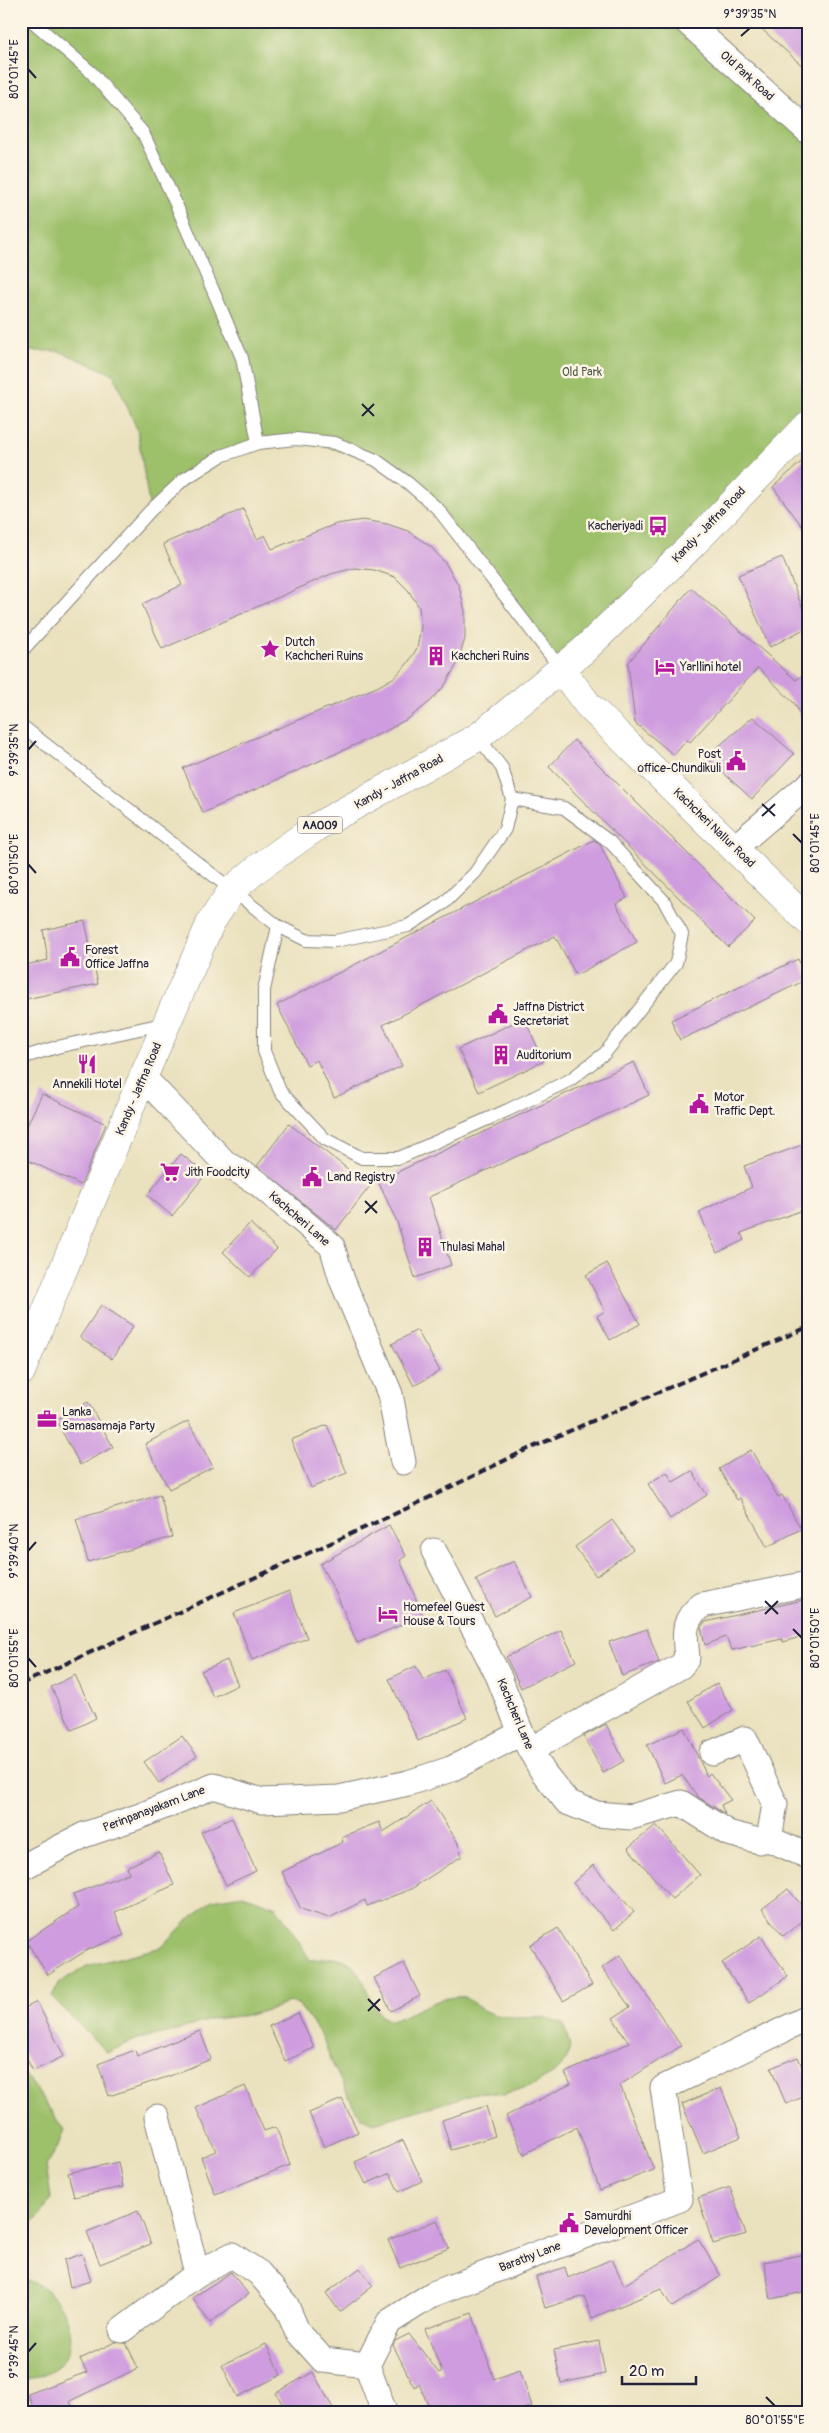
<svg xmlns="http://www.w3.org/2000/svg" width="829" height="2433" font-family="Pangolin,sans-serif">
<style>
.green{fill:#9dc06a;stroke:#607152}
.building{fill:#cf9ddf}
.lines{fill:none;stroke-linecap:round;stroke-linejoin:round}
.service-casing{stroke:#86827c;stroke-width:14}
.minor-casing{stroke:#86827c;stroke-width:27}
.tertiary-casing{stroke:#86827c;stroke-width:29}
.trunk-casing{stroke:#86827c;stroke-width:29}
.service{stroke:#fff;stroke-width:12}
.minor{stroke:#fff;stroke-width:25}
.tertiary{stroke:#fff;stroke-width:28}
.trunk{stroke:#fff;stroke-width:28}
.rail{stroke:#22223b;stroke-width:4;stroke-dasharray:8 4;stroke-linecap:butt}
.ticks{fill:none;stroke:#22223b;stroke-width:2}
.labels{text-anchor:middle;dominant-baseline:central;stroke-width:5;stroke-linejoin:round;paint-order:stroke}
.shield{fill:#fcf5e5;stroke:#63616e;stroke-width:1}
.shield-label{font-size:11px;font-weight:bold;fill:#22223b}
.street-label{font-size:12px;fill:#22223b;stroke:#fcf5e5}
.park-label{font-size:12px;fill:#4d594b;stroke:#fcf5e5}
.poi-label{font-size:12px;fill:#22223b;stroke:#fcf5e5;text-anchor:start}
.neatline{fill:none;stroke:#22223b;stroke-width:2}
.ticks-label{font-size:12px;text-anchor:middle;fill:#22223b}
</style>
<rect width="100%" height="100%" fill="#fcf5e5"/>
<filter id="ink" filterUnits="userSpaceOnUse"><feTurbulence type="fractalNoise" baseFrequency=".02" numOctaves="2"/><feDisplacementMap in="SourceGraphic" scale="10" xChannelSelector="R" yChannelSelector="G"/><feConvolveMatrix kernelMatrix="1 2 1 2 8 2 1 2 1" color-interpolation-filters="sRGB"/></filter>
<filter id="wash" filterUnits="userSpaceOnUse"><feTurbulence type="fractalNoise" baseFrequency=".0096" numOctaves="4" result="noise"/><feDisplacementMap in="SourceGraphic" scale="20" xChannelSelector="R" yChannelSelector="G"/><feGaussianBlur stdDeviation="1.12" result="paint"/><feColorMatrix in="noise" values="0 0 0 0 0 0 0 0 0 0 0 0 0 0 0 0 0 1.4 0 .05"/><feComposite in="paint" operator="in"/></filter>
<g filter="url(#wash)">
<rect width="100%" height="100%" fill="#eae1be"/>
<g class="green">
<polygon points="21,21 686,21 808,131 808,425 561,669 438,509 376,460 296,439 221,456 150,511 137,429 113,374 59,351 21,351"/>
<path d="M 243,1895 L 276,1907 L 290,1927 L 310,1960 C 319,1960 333,1956 342,1959 C 371,1969 363,2011 391,2021 C 415,2013 438,1995 464,1997 C 472,2002 479,2009 487,2012 C 510,2023 537,2009 564,2025 L 570,2046 L 567,2059 L 554,2073 L 533,2085 L 504,2094 L 482,2092 L 374,2123 L 361,2117 L 353,2105 L 332,2063 L 322,2036 L 298,2004 L 289,2002 L 278,2007 L 249,2015 L 212,2019 L 175,2031 L 137,2039 L 107,2053 L 52,1997 L 58,1983 L 87,1966 L 162,1947 L 185,1923 L 212,1900 Z"/>
<polygon points="21,2073 29,2079 64,2130 57,2148 46,2166 51,2198 43,2212 32,2224 21,2222"/>
<path d="M 24,2280 C 56,2283 88,2338 60,2364 C 50,2373 34,2378 21,2382 L 21,2282 Z"/>
</g>
<g id="blocks">
<g class="building">
<polygon points="753,21 808,21 808,71"/>
<polygon points="808,456 808,534 773,487"/>
<polygon points="243,509 257,539 265,535 272,549 336,524 363,520 387,524 408,531 431,547 446,564 459,586 465,611 465,639 457,664 445,685 431,701 409,718 384,732 203,813 183,768 377,687 395,677 408,663 417,648 421,626 419,607 408,590 395,577 374,570 355,568 331,574 162,649 142,604 182,585 163,544"/>
<polygon points="782,557 808,621 808,627 770,647 738,575"/>
<polygon points="691,588 796,680 808,670 808,734 795,704 758,668 690,742 687,740 674,755 635,723 628,663"/>
<polygon points="753,717 794,754 752,799 706,757"/>
<polygon points="574,740 755,921 728,947 549,767"/>
<polygon points="594,840 600,845 627,898 616,904 637,942 576,975 555,936 383,1025 402,1066 334,1098 317,1060 307,1065 277,1005"/>
<polygon points="85,921 98,984 21,1000 21,966 48,960 43,930"/>
<polygon points="798,959 808,979 680,1040 671,1020"/>
<polygon points="524,1018 544,1061 479,1092 458,1049"/>
<polygon points="634,1062 649,1095 429,1197 451,1265 415,1278 397,1222 378,1181"/>
<polygon points="42,1094 106,1124 81,1185 21,1157 21,1138"/>
<polygon points="289,1124 370,1186 336,1230 257,1166"/>
<polygon points="802,1145 808,1160 808,1208 741,1233 744,1240 717,1253 699,1212 752,1187 744,1166"/>
<polygon points="181,1154 206,1174 172,1216 147,1195"/>
<polygon points="250,1223 277,1249 250,1277 223,1252"/>
<polygon points="607,1263 640,1324 610,1340 597,1316 605,1311 586,1275"/>
<polygon points="101,1305 133,1326 112,1359 80,1337"/>
<polygon points="417,1330 440,1371 414,1386 392,1344"/>
<polygon points="88,1402 113,1447 80,1465 56,1420"/>
<polygon points="188,1421 213,1467 169,1489 145,1444"/>
<polygon points="327,1425 347,1473 311,1488 291,1440"/>
<polygon points="751,1450 778,1497 782,1495 801,1529 767,1547 740,1498 737,1500 719,1469"/>
<polygon points="692,1471 707,1495 670,1519 648,1484 667,1472 673,1482"/>
<polygon points="160,1495 172,1537 88,1562 76,1519"/>
<polygon points="612,1520 633,1549 596,1576 575,1547"/>
<polygon points="389,1525 406,1556 400,1560 423,1616 357,1643 337,1595 320,1564"/>
<polygon points="514,1561 532,1597 495,1616 476,1580"/>
<polygon points="289,1591 307,1638 252,1660 234,1613"/>
<polygon points="808,1599 808,1635 783,1642 782,1639 732,1650 726,1637 705,1645 701,1627 705,1622"/>
<polygon points="647,1629 659,1662 622,1676 609,1642"/>
<polygon points="561,1630 576,1661 521,1688 506,1657"/>
<polygon points="227,1660 238,1685 213,1697 201,1671"/>
<polygon points="416,1666 423,1680 445,1670 467,1718 418,1741 389,1679"/>
<polygon points="75,1675 96,1718 72,1730 51,1687"/>
<polygon points="717,1683 733,1710 705,1728 688,1701"/>
<polygon points="606,1724 624,1761 603,1773 584,1736"/>
<polygon points="684,1728 707,1776 710,1773 731,1800 721,1805 725,1814 698,1797 682,1775 665,1783 647,1745"/>
<polygon points="182,1736 197,1756 159,1783 144,1762"/>
<polygon points="431,1801 457,1841 462,1856 411,1889 367,1906 365,1900 329,1918 301,1909 282,1872 343,1842 341,1837 379,1822 383,1832"/>
<polygon points="232,1818 256,1871 226,1885 201,1832"/>
<polygon points="656,1825 700,1875 672,1899 628,1848"/>
<polygon points="159,1852 174,1885 115,1912 124,1935 87,1950 48,1975 26,1941 78,1907 73,1894 129,1873 127,1867"/>
<polygon points="593,1865 634,1912 614,1930 573,1883"/>
<polygon points="788,1889 808,1913 808,1917 783,1936 762,1909"/>
<polygon points="558,1928 592,1985 563,2001 530,1945"/>
<polygon points="761,1936 788,1976 749,2003 722,1963"/>
<polygon points="620,1955 681,2046 620,2085 654,2170 600,2190 577,2127 524,2154 506,2116 571,2084 565,2073 629,2043 613,2018 630,2007 602,1968"/>
<polygon points="404,1963 420,1996 391,2011 374,1978"/>
<polygon points="37,2002 64,2056 33,2071 21,2048 21,2010"/>
<polygon points="298,2013 314,2048 285,2061 269,2026"/>
<polygon points="200,2031 211,2059 170,2076 109,2096 98,2064 135,2050 137,2056"/>
<polygon points="798,2057 808,2081 808,2095 786,2104 771,2068"/>
<polygon points="245,2086 264,2131 276,2127 290,2165 215,2194 201,2157 216,2151 196,2108"/>
<polygon points="721,2088 741,2137 703,2153 682,2104"/>
<polygon points="342,2099 358,2132 324,2147 309,2113"/>
<polygon points="486,2106 495,2136 451,2150 442,2120"/>
<polygon points="403,2140 422,2181 399,2192 390,2173 366,2184 355,2162"/>
<polygon points="118,2162 123,2187 74,2197 68,2173"/>
<polygon points="730,2187 746,2234 713,2244 698,2198"/>
<polygon points="138,2211 151,2244 100,2264 87,2232"/>
<polygon points="437,2220 449,2248 400,2268 388,2240"/>
<polygon points="698,2239 721,2276 672,2307 661,2289 592,2318 584,2296 545,2308 536,2277 565,2267 568,2278 612,2259 624,2285"/>
<polygon points="82,2254 91,2281 70,2287 64,2260"/>
<polygon points="805,2254 808,2271 808,2291 771,2299 764,2262"/>
<polygon points="360,2268 373,2286 340,2312 326,2293"/>
<polygon points="231,2272 248,2294 210,2323 192,2298"/>
<polygon points="472,2313 494,2379 520,2370 532,2406 515,2412 431,2412 419,2384 414,2387 393,2345 395,2341 409,2334 439,2373 442,2371 425,2329"/>
<polygon points="599,2341 605,2374 561,2383 554,2350"/>
<polygon points="115,2342 126,2343 138,2368 70,2401 74,2412 35,2412 28,2394 87,2372 80,2359"/>
<polygon points="266,2344 281,2375 237,2397 222,2365"/>
<polygon points="313,2372 335,2412 287,2412 276,2393"/>
</g>
</g>
</g>
<g filter="url(#ink)">
<use href="#blocks" fill-opacity="0" stroke="#86827c" stroke-width="1"/>
<g class="lines">
<defs>
<g id="service">
<polyline points="32,21 92,73 143,133 176,204 242,358 258,443"/>
<polyline points="21,652 150,511 183,480 221,456 258,443 296,439 335,443 376,460 408,483 438,509 561,669"/>
<polyline points="21,725 278,926 306,940 335,941 408,926 444,903 475,873 505,829 512,799 502,768 478,737"/>
<polyline points="278,926 264,990 264,1051 280,1091 325,1139 362,1158 399,1158 508,1110 570,1080 605,1053 676,963 682,934 664,901 610,842 564,808 512,799"/>
<polyline points="21,1058 57,1047 167,1023"/>
</g>
<g id="minor">
<polyline points="686,21 808,131"/>
<polyline points="734,848 808,785"/>
<polyline points="143,1077 225,1163 258,1183 332,1246 342,1280 390,1394 403,1462"/>
<polyline points="434,1551 498,1675 521,1733 543,1772 567,1802 597,1814 631,1817 681,1803 728,1833 759,1841 769,1839 808,1856"/>
<path d="M 530,1750 L 681,1666 L 687,1658 C 685,1635 681,1620 702,1605 L 808,1584"/>
<polyline points="712,1753 745,1739 775,1804 769,1839"/>
<polyline points="21,1868 84,1835 140,1816 214,1786 262,1801 339,1798 408,1783 451,1769 521,1733"/>
<polyline points="157,2117 197,2274"/>
<polyline points="122,2330 197,2274 232,2255 259,2273 286,2305 297,2331 323,2360 367,2365"/>
<polyline points="384,2412 367,2365 389,2322 433,2294 680,2199 663,2088 808,2018"/>
</g>
<polyline id="tertiary" points="561,669 588,705 808,921"/>
<polyline id="trunk" points="21,1372 134,1098 211,922 233,889 258,868 316,827 478,737 584,650 692,545 808,425"/>
</defs>
<use href="#service" class="service-casing"/>
<use href="#minor" class="minor-casing"/>
<use href="#tertiary" class="tertiary-casing"/>
<use href="#trunk" class="trunk-casing"/>
<use href="#service" class="service"/>
<use href="#minor" class="minor"/>
<use href="#tertiary" class="tertiary"/>
<use href="#trunk" class="trunk"/>
<polyline class="rail" points="21,1684 412,1506 526,1450 808,1327"/>
</g>
</g>
<path class="ticks" d="M 741,36 L 750,28M 28,69 L 36,78M 362,404 L 374,416M 362,416 L 374,404M 28,750 L 36,741M 762,804 L 775,816M 762,816 L 775,804M 793,834 L 802,843M 28,864 L 36,873M 365,1201 L 377,1213M 365,1213 L 377,1201M 28,1551 L 36,1542M 765,1601 L 778,1614M 765,1614 L 778,1601M 793,1629 L 802,1638M 28,1658 L 36,1667M 368,1999 L 380,2011M 368,2011 L 380,1999M 28,2352 L 36,2343M 766,2397 L 775,2406"/>
<defs>
<symbol id="bus-bare" viewBox="-9 -9 18 18"><path d="M-5-6H5V4H4V6H2V4H-2V6H-4V4H-5ZM-3.5-4V0h7V-4ZM-3.5 1.2v1.5H-2V1.2ZM2 1.2v1.5H3.5V1.2Z" fill="#b5179e" stroke="#fcf5e5" stroke-width="2.5" paint-order="stroke"/></symbol>
<symbol id="sight-bare" viewBox="-9 -9 18 18"><path d="M0-6L1.8-2.2L6-1.7L2.9 1.2L3.7 5.4L0 3.3L-3.7 5.4L-2.9 1.2L-6-1.7L-1.8-2.2Z" fill="#b5179e" stroke="#fcf5e5" stroke-width="2.5" paint-order="stroke"/></symbol>
<symbol id="building-bare" viewBox="-9 -9 18 18"><path d="M-4-6H4V6H1V3H-1V6H-4ZM-2.5-4.3h1.7v1.8h-1.7ZM.8-4.3h1.7v1.8H.8ZM-2.5-1h1.7V.8h-1.7ZM.8-1h1.7V.8H.8Z" fill="#b5179e" stroke="#fcf5e5" stroke-width="2.5" paint-order="stroke"/></symbol>
<symbol id="hotel-bare" viewBox="-9 -9 18 18"><path d="M-6-4.5h1.5V1H6V5H4.5V3h-9V5H-6ZM-4 0a1.8 1.8 0 1 1 3.6 0ZM.5 0V-2.5h3Q6-2.5 6 0Z" fill="#b5179e" stroke="#fcf5e5" stroke-width="2.5" paint-order="stroke"/></symbol>
<symbol id="civic-bare" viewBox="-9 -9 18 18"><path d="M-.6-6.5H3V-4.5H.6V-3L4-1V1h2V6H-6V1h2V-1L-.6-3ZM-1.2 2.5V6h2.4V2.5Z" fill="#b5179e" stroke="#fcf5e5" stroke-width="2.5" paint-order="stroke"/></symbol>
<symbol id="restaurant-bare" viewBox="-9 -9 18 18"><path d="M-5-6h1v4h1v-4h1v4h1v-4h1v5L-1.5 .5V6h-2V.5L-5-1ZM5-6V6H3V1.5H1.5Q1.5-4 5-6Z" fill="#b5179e" stroke="#fcf5e5" stroke-width="2.5" paint-order="stroke"/></symbol>
<symbol id="supermarket-bare" viewBox="-9 -9 18 18"><path d="M-6-5.5h2.5l.6 2H6L4.5 2H-2.5L-4.4-4H-6ZM-1.5 3.2a1.3 1.3 0 1 0 .1 0ZM3 3.2a1.3 1.3 0 1 0 .1 0Z" fill="#b5179e" stroke="#fcf5e5" stroke-width="2.5" paint-order="stroke"/></symbol>
<symbol id="office-bare" viewBox="-9 -9 18 18"><path d="M-6-3h4V-5.5h4V-3h4V5H-6ZM-1-4.5V-3h2v-1.5ZM-6 0V1H6V0Z" fill="#b5179e" stroke="#fcf5e5" stroke-width="2.5" paint-order="stroke"/></symbol>
</defs>
<g fill-rule="evenodd">
<use href="#bus-bare" x="644" y="512" width="28" height="28"/>
<use href="#sight-bare" x="256" y="635" width="28" height="28"/>
<use href="#building-bare" x="422" y="642" width="28" height="28"/>
<use href="#hotel-bare" x="651" y="653" width="28" height="28"/>
<use href="#civic-bare" x="722" y="747" width="28" height="28"/>
<use href="#civic-bare" x="56" y="943" width="28" height="28"/>
<use href="#civic-bare" x="484" y="1000" width="28" height="28"/>
<use href="#building-bare" x="487" y="1041" width="28" height="28"/>
<use href="#restaurant-bare" x="73" y="1050" width="28" height="28"/>
<use href="#civic-bare" x="685" y="1090" width="28" height="28"/>
<use href="#supermarket-bare" x="156" y="1158" width="28" height="28"/>
<use href="#civic-bare" x="298" y="1163" width="28" height="28"/>
<use href="#building-bare" x="411" y="1233" width="28" height="28"/>
<use href="#office-bare" x="33" y="1405" width="28" height="28"/>
<use href="#hotel-bare" x="374" y="1600" width="28" height="28"/>
<use href="#civic-bare" x="555" y="2209" width="28" height="28"/>
</g>
<g class="labels">
<rect class="shield" x="297.5" y="816.5" width="45" height="17" rx="4"/>
<g class="shield-label">
<text x="320" y="825">AA009</text>
</g>
<g class="street-label">
<text transform="translate(747 76) rotate(42)">Old Park Road</text>
<text transform="translate(709 525) rotate(-46)">Kandy - Jaffna Road</text>
<text transform="translate(399 782) rotate(-29)">Kandy - Jaffna Road</text>
<text transform="translate(714 828) rotate(44)">Kachcheri Nallur Road</text>
<text transform="translate(139 1089) rotate(-67)">Kandy - Jaffna Road</text>
<text transform="translate(299 1219) rotate(41)">Kachcheri Lane</text>
<text transform="translate(515 1714) rotate(67)">Kachcheri Lane</text>
<text transform="translate(154 1809) rotate(-21)">Perinpanayakam Lane</text>
<text transform="translate(530 2257) rotate(-21)">Barathy Lane</text>
</g>
<g class="park-label">
<text x="582" y="372">Old Park</text>
</g>
<g class="poi-label">
<text x="643" y="526" text-anchor="end">Kacheriyadi</text>
<text x="285" y="642">Dutch<tspan x="285" dy="14">Kachcheri Ruins</tspan></text>
<text x="451" y="656">Kachcheri Ruins</text>
<text x="680" y="667">Yarllini hotel</text>
<text x="721" y="754" text-anchor="end">Post<tspan x="721" dy="14">office-Chundikuli</tspan></text>
<text x="85" y="950">Forest<tspan x="85" dy="14">Office Jaffna</tspan></text>
<text x="513" y="1007">Jaffna District<tspan x="513" dy="14">Secretariat</tspan></text>
<text x="516" y="1055">Auditorium</text>
<text x="87" y="1084" text-anchor="middle">Annekili Hotel</text>
<text x="714" y="1097">Motor<tspan x="714" dy="14">Traffic Dept.</tspan></text>
<text x="185" y="1172">Jith Foodcity</text>
<text x="327" y="1177">Land Registry</text>
<text x="440" y="1247">Thulasi Mahal</text>
<text x="62" y="1412">Lanka<tspan x="62" dy="14">Samasamaja Party</tspan></text>
<text x="403" y="1607">Homefeel Guest<tspan x="403" dy="14">House &amp; Tours</tspan></text>
<text x="584" y="2216">Samurdhi<tspan x="584" dy="14">Development Officer</tspan></text>
</g>
</g>
<rect width="829" height="2433" fill="none" stroke="#fcf5e5" stroke-width="55"/>
<path d="M622 2376v8h74v-8" fill="none" stroke="#22223b" stroke-width="2.5"/>
<text x="629" y="2376" font-size="15" fill="#22223b" stroke="#fcf5e5" stroke-width="4" paint-order="stroke">20 m</text>
<rect x="28" y="28" width="774" height="2378" class="neatline"/>
<g class="ticks-label">
<text x="750" y="18">9°39'35"N</text>
<text transform="translate(14 69) rotate(-90)" y="4">80°01'45"E</text>
<text transform="translate(14 750) rotate(-90)" y="4">9°39'35"N</text>
<text transform="translate(815 843) rotate(-90)" y="4">80°01'45"E</text>
<text transform="translate(14 864) rotate(-90)" y="4">80°01'50"E</text>
<text transform="translate(14 1551) rotate(-90)" y="4">9°39'40"N</text>
<text transform="translate(815 1638) rotate(-90)" y="4">80°01'50"E</text>
<text transform="translate(14 1658) rotate(-90)" y="4">80°01'55"E</text>
<text transform="translate(14 2352) rotate(-90)" y="4">9°39'45"N</text>
<text x="775" y="2424">80°01'55"E</text>
</g>
</svg>
